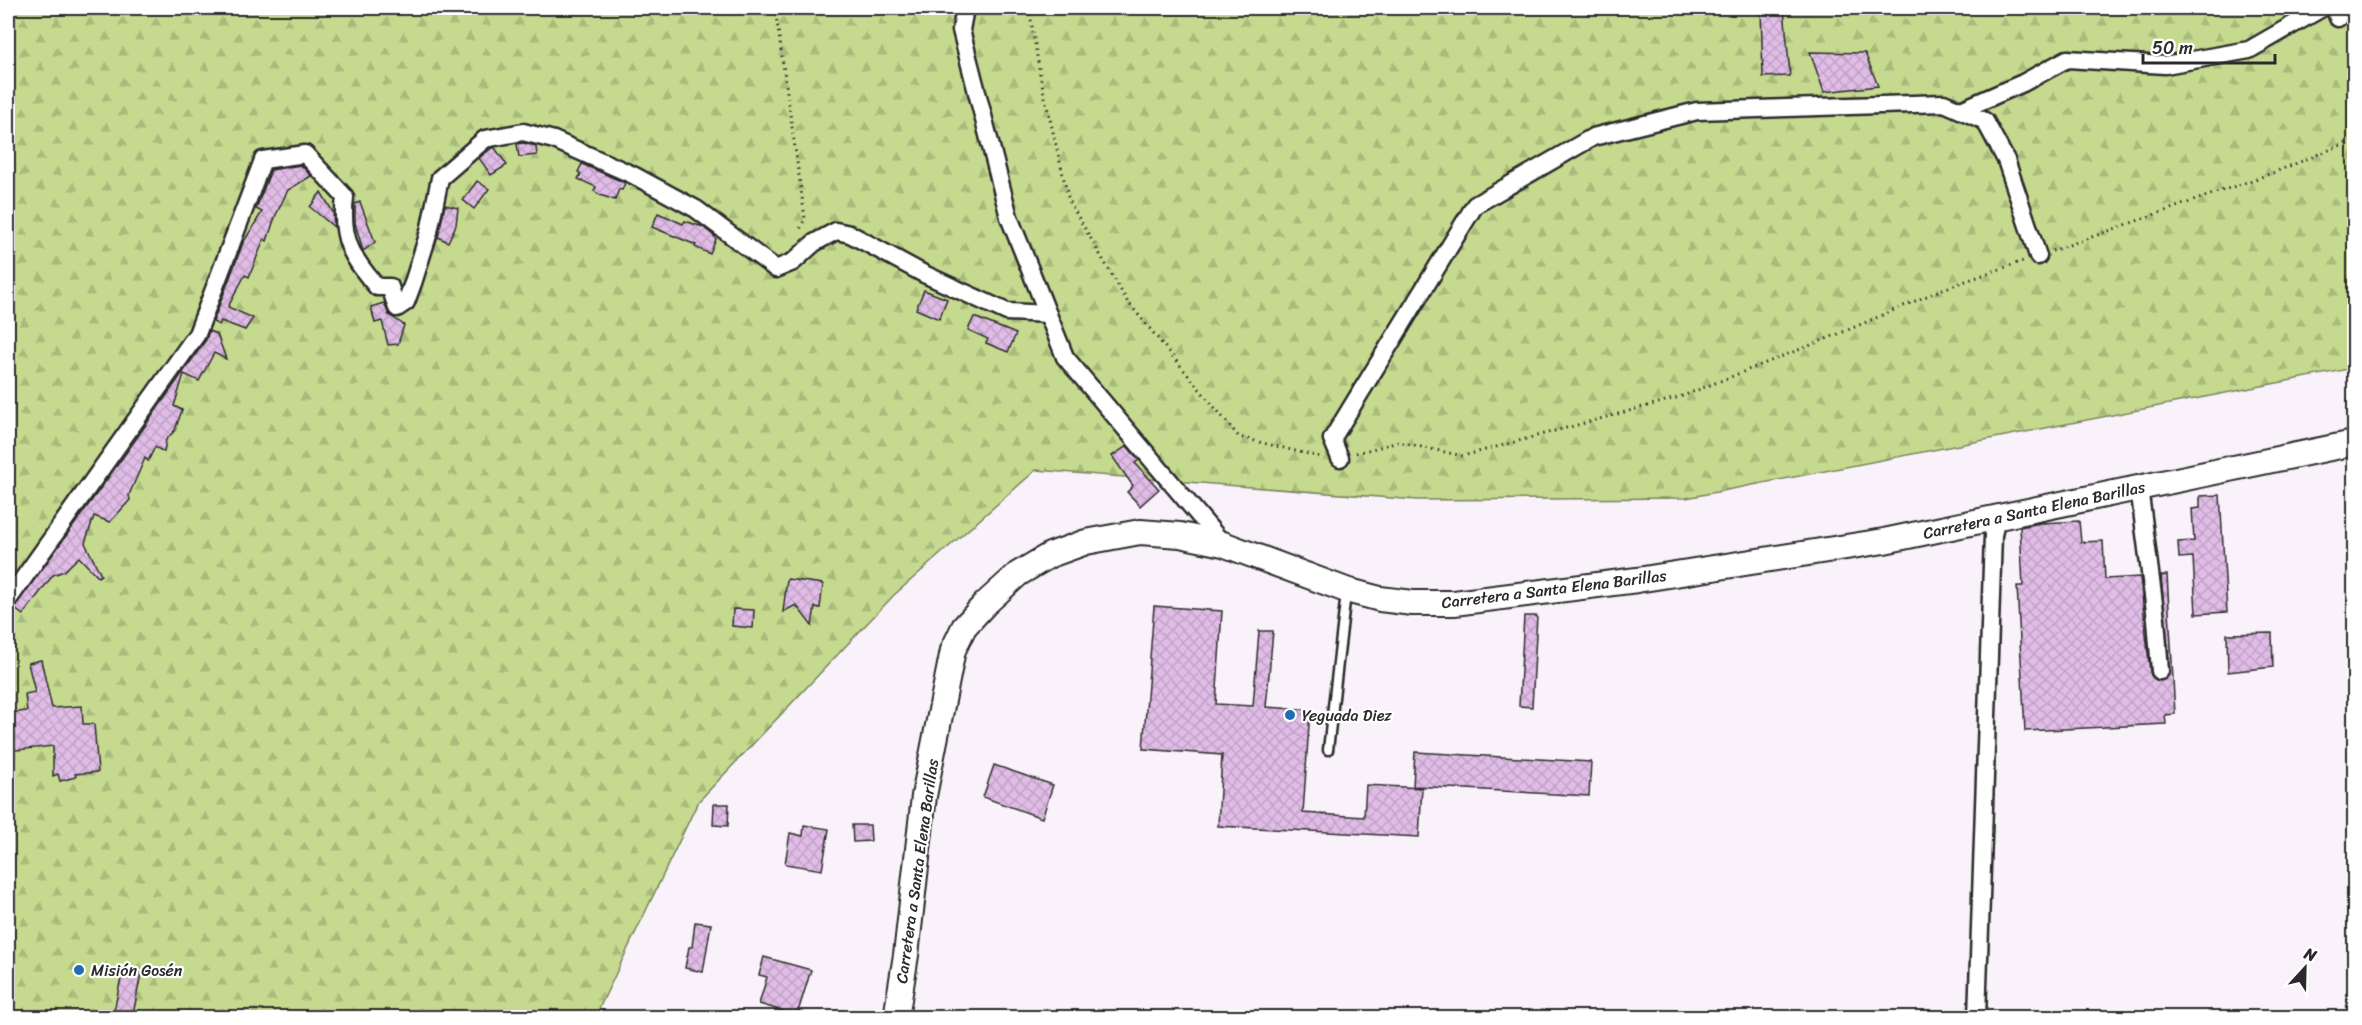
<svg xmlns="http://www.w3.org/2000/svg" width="2362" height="1025" font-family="Sriracha,sans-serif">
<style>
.forest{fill:url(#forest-firs);stroke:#78825d;stroke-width:1.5}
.building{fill:url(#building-cross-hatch);stroke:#2b2b2b;stroke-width:1.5}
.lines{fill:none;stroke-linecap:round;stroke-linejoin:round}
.lane-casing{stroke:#2b2b2b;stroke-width:13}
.street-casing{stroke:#2b2b2b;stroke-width:21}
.secondary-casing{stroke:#2b2b2b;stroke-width:28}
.path{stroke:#2b2b2b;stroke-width:3;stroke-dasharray:1.5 4.5;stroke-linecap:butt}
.lane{stroke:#fff;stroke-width:8}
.street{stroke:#fff;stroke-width:16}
.secondary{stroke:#fff;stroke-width:24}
.poi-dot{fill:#1f6fb2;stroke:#fff;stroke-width:2}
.labels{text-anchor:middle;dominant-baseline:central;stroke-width:4.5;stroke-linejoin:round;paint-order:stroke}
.street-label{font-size:16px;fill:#2b2b2b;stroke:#fff}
.poi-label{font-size:16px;fill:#2b2b2b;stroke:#fff;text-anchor:start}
</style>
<defs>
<pattern id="forest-firs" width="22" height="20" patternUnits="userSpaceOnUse" patternTransform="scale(1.5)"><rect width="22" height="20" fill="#c5da8f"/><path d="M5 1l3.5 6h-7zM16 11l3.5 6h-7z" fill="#a9bb7c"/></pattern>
<pattern id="building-cross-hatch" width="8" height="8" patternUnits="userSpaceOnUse" patternTransform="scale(1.5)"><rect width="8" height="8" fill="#e0bce6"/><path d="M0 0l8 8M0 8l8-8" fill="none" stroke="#c0a2c5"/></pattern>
</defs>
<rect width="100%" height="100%" fill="#f9f2fa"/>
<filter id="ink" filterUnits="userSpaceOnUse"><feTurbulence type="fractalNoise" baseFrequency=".0167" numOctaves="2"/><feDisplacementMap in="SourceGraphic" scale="12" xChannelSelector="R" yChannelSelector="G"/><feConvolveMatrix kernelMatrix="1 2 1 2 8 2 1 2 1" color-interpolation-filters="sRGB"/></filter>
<g filter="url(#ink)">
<polygon class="forest" points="8,8 2354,8 2354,368 1686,498 1417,500 1036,470 894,595 698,802 595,1017 8,1017"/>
<g class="building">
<polygon points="1761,8 1784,8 1790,76 1763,77"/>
<polygon points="1810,52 1865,53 1878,86 1824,92"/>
<polygon points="523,143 536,146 537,155 519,157 517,144"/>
<polygon points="492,148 495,148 507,165 491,175 479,158"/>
<polygon points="582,164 625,183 622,190 619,189 615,200 600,195 594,191 596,187 578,179 581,174 578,172"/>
<polygon points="301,165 311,176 288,190 275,217 267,241 264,239 249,277 245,275 228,307 253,318 245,330 221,321 219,325 213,322 243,243 262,212 256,209 271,170"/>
<polygon points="477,181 489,189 474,209 463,200"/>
<polygon points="321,192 333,212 334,227 310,207"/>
<polygon points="360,202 375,242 363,251 355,223 355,204"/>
<polygon points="445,205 458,208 456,225 448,242 438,237"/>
<polygon points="658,213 683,224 685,221 703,227 714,236 716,239 710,254 695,247 696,245 652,227"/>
<polygon points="924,290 947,299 939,319 916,309"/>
<polygon points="384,303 389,315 404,325 398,344 388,345 382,321 375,323 371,307"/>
<polygon points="974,317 1016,334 1008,352 986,343 988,339 968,330"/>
<polygon points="209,331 217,334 226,359 214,353 199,381 184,374 174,406 182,410 175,430 166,440 164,452 155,447 148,461 145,458 129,495 130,500 110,522 94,516 85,543 101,575 98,577 79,557 64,571 53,575 23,615 14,608 131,446 206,340"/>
<polygon points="1127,446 1139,460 1135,463 1159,489 1140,506 1127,492 1133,486 1112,456"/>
<polygon points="2220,495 2227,612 2196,614 2193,557 2179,558 2178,542 2194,541 2192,509 2200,508 2200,496"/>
<polygon points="2079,521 2081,542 2103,541 2105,579 2140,577 2150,672 2152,677 2160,681 2166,679 2170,671 2161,576 2167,575 2175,714 2165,715 2166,724 2025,731 2017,586 2023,586 2020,527 2041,523"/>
<polygon points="787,579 823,584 820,608 815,607 812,626 796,605 783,612"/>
<polygon points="1154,606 1222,611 1216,704 1253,706 1259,631 1273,631 1266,707 1310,710 1303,813 1364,817 1366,785 1422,788 1419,837 1218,826 1222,755 1143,749"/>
<polygon points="733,609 754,610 753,628 732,626"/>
<polygon points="1524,616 1537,616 1532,707 1519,706"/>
<polygon points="2272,633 2273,667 2228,672 2227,634"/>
<polygon points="41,660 52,708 82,706 83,724 94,724 98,772 75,774 76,777 60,781 58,774 53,776 53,746 8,751 8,713 27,711 25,694 35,692 28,663"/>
<polygon points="1415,752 1591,762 1589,796 1413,786"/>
<polygon points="994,765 1053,785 1042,818 983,797"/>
<polygon points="714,804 729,804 728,826 713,825"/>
<polygon points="804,825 829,829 822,870 785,864 790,833 803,836"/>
<polygon points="852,825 870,825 871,841 853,842"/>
<polygon points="695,922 711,924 703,972 685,968 689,947 692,947"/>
<polygon points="764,957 811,970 797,1015 759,1004 767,977 759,975"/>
<polygon points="123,969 141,973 133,1015 114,1011"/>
</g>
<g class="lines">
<defs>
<polyline id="lane" points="1328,750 1346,593"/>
<g id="street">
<polyline points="965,8 961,30 1009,217 1065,357 1223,544"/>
<polyline points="2335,8 2338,18"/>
<polyline points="1961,110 2023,83 2067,59 2165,65 2249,50 2322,8"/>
<polyline points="1340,458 1332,439 1475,205 1593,137 1697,111 1944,103 1985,121 2006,160 2038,256"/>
<polyline points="2139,487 2156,619 2160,671"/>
<path d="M 8,600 L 197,334 L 263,160 L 305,154 L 345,197 C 340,238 351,257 377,287 L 390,287 L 397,308 L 406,302 L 413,283 L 429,232 L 440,178 L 485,139 L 523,132 L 554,140 L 633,175 L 696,209 L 776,269 L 793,262 L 814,243 L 836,231 L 850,234 L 924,274 L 1007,312 L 1048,314"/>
<polyline points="1977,1018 1993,535 1997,518"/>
</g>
<polyline id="secondary" points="896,1018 906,955 924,796 953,650 964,627 985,604 1018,574 1050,555 1086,542 1140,532 1180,535 1223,544 1346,590 1380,599 1413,603 1454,603 1637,580 1884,541 2354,443"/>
</defs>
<use href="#lane" class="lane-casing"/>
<use href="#street" class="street-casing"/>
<use href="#secondary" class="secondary-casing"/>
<g class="path">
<polyline points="775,8 805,218 799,232"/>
<polyline points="1029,8 1041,80 1069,201 1127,301 1239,437 1320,457"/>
<polyline points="2052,251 2275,172 2354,140"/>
<polyline points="1356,453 1399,442 1463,456 1680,397 1836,335 1943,289 2023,261"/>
</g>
<use href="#lane" class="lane"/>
<use href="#street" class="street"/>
<use href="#secondary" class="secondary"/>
</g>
</g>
<g class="poi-dot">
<circle cx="1290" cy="715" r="6"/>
<circle cx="79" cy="970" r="6"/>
</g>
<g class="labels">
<g class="street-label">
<text transform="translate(2034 510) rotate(-12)">Carretera a Santa Elena Barillas</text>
<text transform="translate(1554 589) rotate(-7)">Carretera a Santa Elena Barillas</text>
<text transform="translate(917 871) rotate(-82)">Carretera a Santa Elena Barillas</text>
</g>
<g class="poi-label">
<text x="1302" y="715">Yeguada Diez</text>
<text x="91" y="970">Misión Gosén</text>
</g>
</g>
<rect width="2362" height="1025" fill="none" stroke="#fff" stroke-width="30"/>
<rect x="15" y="15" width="2332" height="995" fill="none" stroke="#2b2b2b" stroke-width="2" filter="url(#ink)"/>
<g transform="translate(2305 968) rotate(22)" stroke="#ffffff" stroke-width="4.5" paint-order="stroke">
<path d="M0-4.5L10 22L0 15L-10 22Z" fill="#2b2b2b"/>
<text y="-9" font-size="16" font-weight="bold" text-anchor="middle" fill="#2b2b2b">N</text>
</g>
<path d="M2143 54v9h132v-9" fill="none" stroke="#2b2b2b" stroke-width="3"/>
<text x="2152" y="54" font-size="18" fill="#2b2b2b" stroke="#ffffff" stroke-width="4.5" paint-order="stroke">50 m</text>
</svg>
